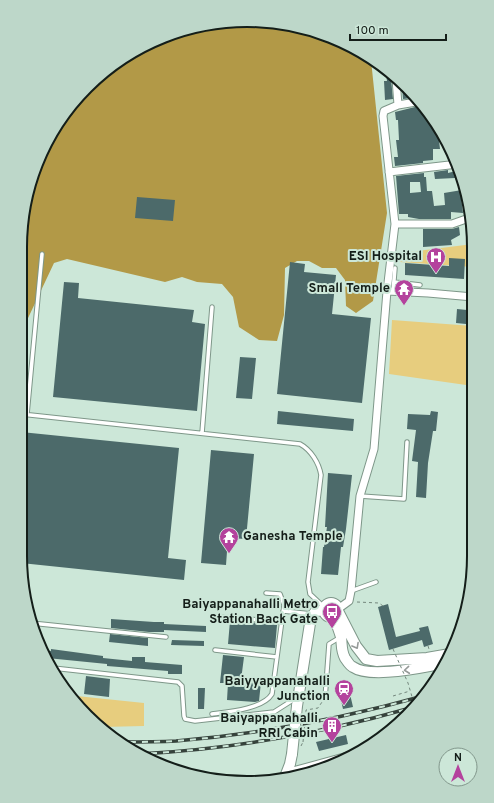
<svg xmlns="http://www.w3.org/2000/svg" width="494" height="803" font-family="Overpass,sans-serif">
	<rect width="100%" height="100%" fill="#cce7d8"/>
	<path fill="#e7cd7e" d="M 473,244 L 473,267 L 400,262 L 401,253 Z
		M 392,320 L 473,326 L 473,386 L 389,374 Z
		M 67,695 L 144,703 L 144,726 L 102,727 Z"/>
	<path fill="#b29947" d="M 217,22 L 306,28 L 371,60 L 387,213 L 373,301 L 356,313 L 346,306 L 345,280 L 336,268 L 322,268 L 309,261 L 297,261 L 285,268 L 284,315 L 277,341 L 259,340 L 239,327 L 233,297 L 222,284 L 197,282 L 182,277 L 165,282 L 67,259 L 54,263 L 21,333 L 22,218 L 37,160 L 67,109 L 133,51 Z"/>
	<path fill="#4c6a6a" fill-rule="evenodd" d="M 385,67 L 393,75 L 391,79 L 393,99 L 385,100 L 384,81 L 387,81 Z
		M 402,86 L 408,93 L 412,98 L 403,99 Z
		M 419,106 L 430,118 L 430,124 L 435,123 L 442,132 L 438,132 L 440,149 L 433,149 L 433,160 L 423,161 L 423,163 L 395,166 L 394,157 L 398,157 L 396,140 L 399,140 L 398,120 L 396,120 L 395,112 Z
		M 448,170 L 448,173 L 460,170 L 463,179 L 456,180 L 455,178 L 435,179 L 434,172 Z
		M 424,173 L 424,177 L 426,177 L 427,191 L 432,191 L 434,206 L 445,205 L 444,193 L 462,190 L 464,197 L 461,197 L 463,213 L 451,212 L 451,219 L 419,219 L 408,217 L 408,214 L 399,214 L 396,176 ZM 410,182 L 420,182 L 421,192 L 410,193 Z
		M 137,197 L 175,200 L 173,221 L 135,218 Z
		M 459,227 L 460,235 L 451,240 L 452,245 L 423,247 L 423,229 L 452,229 Z
		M 449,258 L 465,259 L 464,279 L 405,275 L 405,263 L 449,266 Z
		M 290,262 L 305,264 L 304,272 L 336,275 L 332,314 L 371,318 L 362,403 L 277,394 Z
		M 64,282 L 79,283 L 78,298 L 194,310 L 192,322 L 205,324 L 197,411 L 53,397 Z
		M 457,309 L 467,310 L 466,324 L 456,323 Z
		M 240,357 L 256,358 L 252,399 L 236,398 Z
		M 278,411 L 354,419 L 353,431 L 277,424 Z
		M 431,411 L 438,412 L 436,431 L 433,431 L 428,463 L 426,498 L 416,497 L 418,462 L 412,461 L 416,430 L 407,429 L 408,414 L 430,415 Z
		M 21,432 L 179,448 L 168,558 L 186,560 L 184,580 L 21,563 L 20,556 Z
		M 211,450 L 254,454 L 246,539 L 228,538 L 226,565 L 201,563 Z
		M 328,473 L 352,475 L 346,529 L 343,547 L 341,547 L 338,575 L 321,574 L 323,547 L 324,547 L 327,527 L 325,527 Z
		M 388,604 L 396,637 L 420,631 L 419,628 L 428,626 L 433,644 L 424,647 L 422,640 L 389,650 L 378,607 Z
		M 111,619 L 154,622 L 164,622 L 164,624 L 206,626 L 206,632 L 164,630 L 164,632 L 149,632 L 111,628 Z
		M 230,621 L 277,625 L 275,648 L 228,644 Z
		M 110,634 L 148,638 L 148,646 L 109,642 Z
		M 172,640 L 204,641 L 204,646 L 171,645 Z
		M 51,649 L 103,656 L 103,658 L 132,661 L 132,657 L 145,657 L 145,662 L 182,665 L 182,674 L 168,674 L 168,671 L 107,666 L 107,664 L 47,658 L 43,650 L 51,651 Z
		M 223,655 L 244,657 L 241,680 L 261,682 L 259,701 L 255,702 L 227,700 L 228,683 L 220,683 Z
		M 86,676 L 110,679 L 109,697 L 84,694 Z
		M 198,688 L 205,688 L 204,709 L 198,709 Z
		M 350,694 L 353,707 L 343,709 L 340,696 Z
		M 346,735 L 348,744 L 319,751 L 316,742 Z"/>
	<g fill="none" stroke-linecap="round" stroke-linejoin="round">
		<defs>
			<path id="service" d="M 394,282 L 420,285
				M 393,292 L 395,268
				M 21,414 L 300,444 C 311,450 319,463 321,475 L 308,582 L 310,594 L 325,608
				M 27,414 L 42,254
				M 202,433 L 212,307
				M 360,496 L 404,499 L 407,442
				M 351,591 L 376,582
				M 283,611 L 312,614
				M 221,617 L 282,622
				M 31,623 L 166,637
				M 215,650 L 277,657
				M 53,668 L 178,682 L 182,686 L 184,716 L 185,719 L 195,721 L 274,712 L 296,698
				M 325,699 L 329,644 L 339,638
				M 212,714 C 228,712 263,709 272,694 L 284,605 L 280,594 L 266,593
				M 290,770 L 356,752"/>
			<path id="minor" d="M 396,79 L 398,105
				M 389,172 L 458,164
				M 471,218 L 469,218 L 473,233
				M 395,224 L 452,224 L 469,218 L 470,213
				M 387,291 L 428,293 L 473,297
				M 338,609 L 349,601 L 351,591 L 360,496 L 374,449 L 387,291 L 395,224 L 383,116 L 384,111 L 398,105 L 416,102"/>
			<path id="secondary" d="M324 610a7 7 0 1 1 14 0a7 7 0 1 1-14 0Z
				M 338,611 L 356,646 L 366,659 L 377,661 L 427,658 L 450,654
				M 334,616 C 336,623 339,630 341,637 C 342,644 341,651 345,658 C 347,661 350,666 353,667 C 370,679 426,667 445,663
				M 297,706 L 311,617 L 316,611 L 324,610
				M 285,777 L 290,764 L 292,754"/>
		</defs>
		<use href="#service" stroke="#7e9789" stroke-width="5.5"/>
		<use href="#minor" stroke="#7e9789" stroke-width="9"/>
		<use href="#secondary" stroke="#7e9789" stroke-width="12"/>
		<path stroke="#74877d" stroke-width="1" stroke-dasharray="3 3" stroke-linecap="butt" d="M 357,602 L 379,603 L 383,606
			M 428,646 L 429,649
			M 393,696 L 410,691
			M 306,712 L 306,710 L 318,708 L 322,702
			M 301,746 L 303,742
			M 356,747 L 367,746"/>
		<use href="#service" stroke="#fff" stroke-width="3.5"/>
		<use href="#minor" stroke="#fff" stroke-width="7"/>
		<use href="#secondary" stroke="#fff" stroke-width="10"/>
		<defs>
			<path id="rail" d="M 118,742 C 137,742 157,742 176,741 C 261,734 345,718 427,695
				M 139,754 C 233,749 324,733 414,707"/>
		</defs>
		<use href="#rail" stroke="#36433c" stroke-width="3.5"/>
		<use href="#rail" stroke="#cce7d8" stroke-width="2" stroke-dasharray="6" stroke-linecap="butt"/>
		<defs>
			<path id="secondary-bridge" d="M 292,754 L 297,706"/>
		</defs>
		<use href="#secondary-bridge" stroke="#7e9789" stroke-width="12" stroke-linecap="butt"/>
		<path stroke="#74877d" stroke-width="1" stroke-dasharray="3 3" stroke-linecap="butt" d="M 393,649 L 408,683 L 415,707
			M 303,742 L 306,712"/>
		<use href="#secondary-bridge" stroke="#fff" stroke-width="10"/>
	</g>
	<defs><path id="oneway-chevron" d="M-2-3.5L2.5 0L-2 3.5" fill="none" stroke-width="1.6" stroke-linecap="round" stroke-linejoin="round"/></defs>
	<g stroke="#959a98">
		<use href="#oneway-chevron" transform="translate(356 646) rotate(61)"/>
		<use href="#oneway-chevron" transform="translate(407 670) rotate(174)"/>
	</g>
	<defs>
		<symbol id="hospital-pin" viewBox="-11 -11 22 30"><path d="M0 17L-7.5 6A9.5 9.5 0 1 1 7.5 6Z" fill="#b4429d" stroke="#cce7d8"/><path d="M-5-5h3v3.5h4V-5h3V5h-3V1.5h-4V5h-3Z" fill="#fff"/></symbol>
		<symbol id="temple-pin" viewBox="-11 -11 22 30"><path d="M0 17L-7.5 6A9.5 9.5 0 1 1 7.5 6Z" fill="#b4429d" stroke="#cce7d8"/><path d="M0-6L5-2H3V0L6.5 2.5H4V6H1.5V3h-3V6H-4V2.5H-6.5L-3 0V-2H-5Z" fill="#fff"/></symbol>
		<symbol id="bus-pin" viewBox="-11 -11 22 30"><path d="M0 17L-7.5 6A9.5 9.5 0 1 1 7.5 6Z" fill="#b4429d" stroke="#cce7d8"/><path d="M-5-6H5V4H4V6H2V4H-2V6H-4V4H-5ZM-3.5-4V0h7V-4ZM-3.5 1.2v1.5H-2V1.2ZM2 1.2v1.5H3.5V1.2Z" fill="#fff"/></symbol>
		<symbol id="station-pin" viewBox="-11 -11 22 30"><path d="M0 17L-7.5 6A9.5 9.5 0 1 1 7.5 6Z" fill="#b4429d" stroke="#cce7d8"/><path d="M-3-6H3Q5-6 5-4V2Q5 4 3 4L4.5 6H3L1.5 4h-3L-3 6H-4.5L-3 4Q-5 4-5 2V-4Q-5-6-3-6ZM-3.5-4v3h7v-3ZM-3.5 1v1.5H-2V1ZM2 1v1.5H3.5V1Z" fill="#fff"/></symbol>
		<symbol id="building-pin" viewBox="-11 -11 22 30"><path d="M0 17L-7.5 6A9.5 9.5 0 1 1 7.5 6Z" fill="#b4429d" stroke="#cce7d8"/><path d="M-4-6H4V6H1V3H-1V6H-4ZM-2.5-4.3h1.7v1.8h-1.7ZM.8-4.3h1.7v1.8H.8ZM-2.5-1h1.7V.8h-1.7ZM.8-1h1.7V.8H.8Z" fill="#fff"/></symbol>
	</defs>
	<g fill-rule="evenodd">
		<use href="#hospital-pin" x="425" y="246" width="22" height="30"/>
		<use href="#temple-pin" x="393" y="278" width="22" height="30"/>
		<use href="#temple-pin" x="218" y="526" width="22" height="30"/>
		<use href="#bus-pin" x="321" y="601" width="22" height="30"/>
		<use href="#station-pin" x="333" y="678" width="22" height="30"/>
		<use href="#building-pin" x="321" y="715" width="22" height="30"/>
	</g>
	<g text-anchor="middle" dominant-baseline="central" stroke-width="4" stroke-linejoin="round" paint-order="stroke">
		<g font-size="13" font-weight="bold" fill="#141e19" stroke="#cce7d8" text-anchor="end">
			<text x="422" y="257">ESI Hospital</text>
			<text x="390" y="289">Small Temple</text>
			<text x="243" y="537" text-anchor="start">Ganesha Temple</text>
			<text x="318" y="605">Baiyappanahalli Metro<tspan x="318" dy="15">Station Back Gate</tspan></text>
			<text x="330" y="682">Baiyyappanahalli<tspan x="330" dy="15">Junction</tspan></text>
			<text x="318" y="719">Baiyappanahalli<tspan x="318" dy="15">RRI Cabin</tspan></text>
		</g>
	</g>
	<path d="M0 0H494V803H0ZM247 27H247A220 220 0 0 1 467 247V556A220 220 0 0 1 247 776H247A220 220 0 0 1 27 556V247A220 220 0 0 1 247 27Z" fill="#bdd7c9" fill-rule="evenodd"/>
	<path fill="none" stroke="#141e19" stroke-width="2" d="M247 27H247A220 220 0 0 1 467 247V556A220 220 0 0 1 247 776H247A220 220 0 0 1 27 556V247A220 220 0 0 1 247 27Z"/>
	<g transform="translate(458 767)"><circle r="19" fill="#cce7d8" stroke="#82978c"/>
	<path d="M0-3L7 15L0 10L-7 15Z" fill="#b4429d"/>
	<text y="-6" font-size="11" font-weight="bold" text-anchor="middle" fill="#141e19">N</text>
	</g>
	<path d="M350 34v6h96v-6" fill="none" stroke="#141e19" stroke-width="2"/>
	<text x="356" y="34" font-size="12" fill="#141e19" stroke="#cce7d8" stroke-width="3" paint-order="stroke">100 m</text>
</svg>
